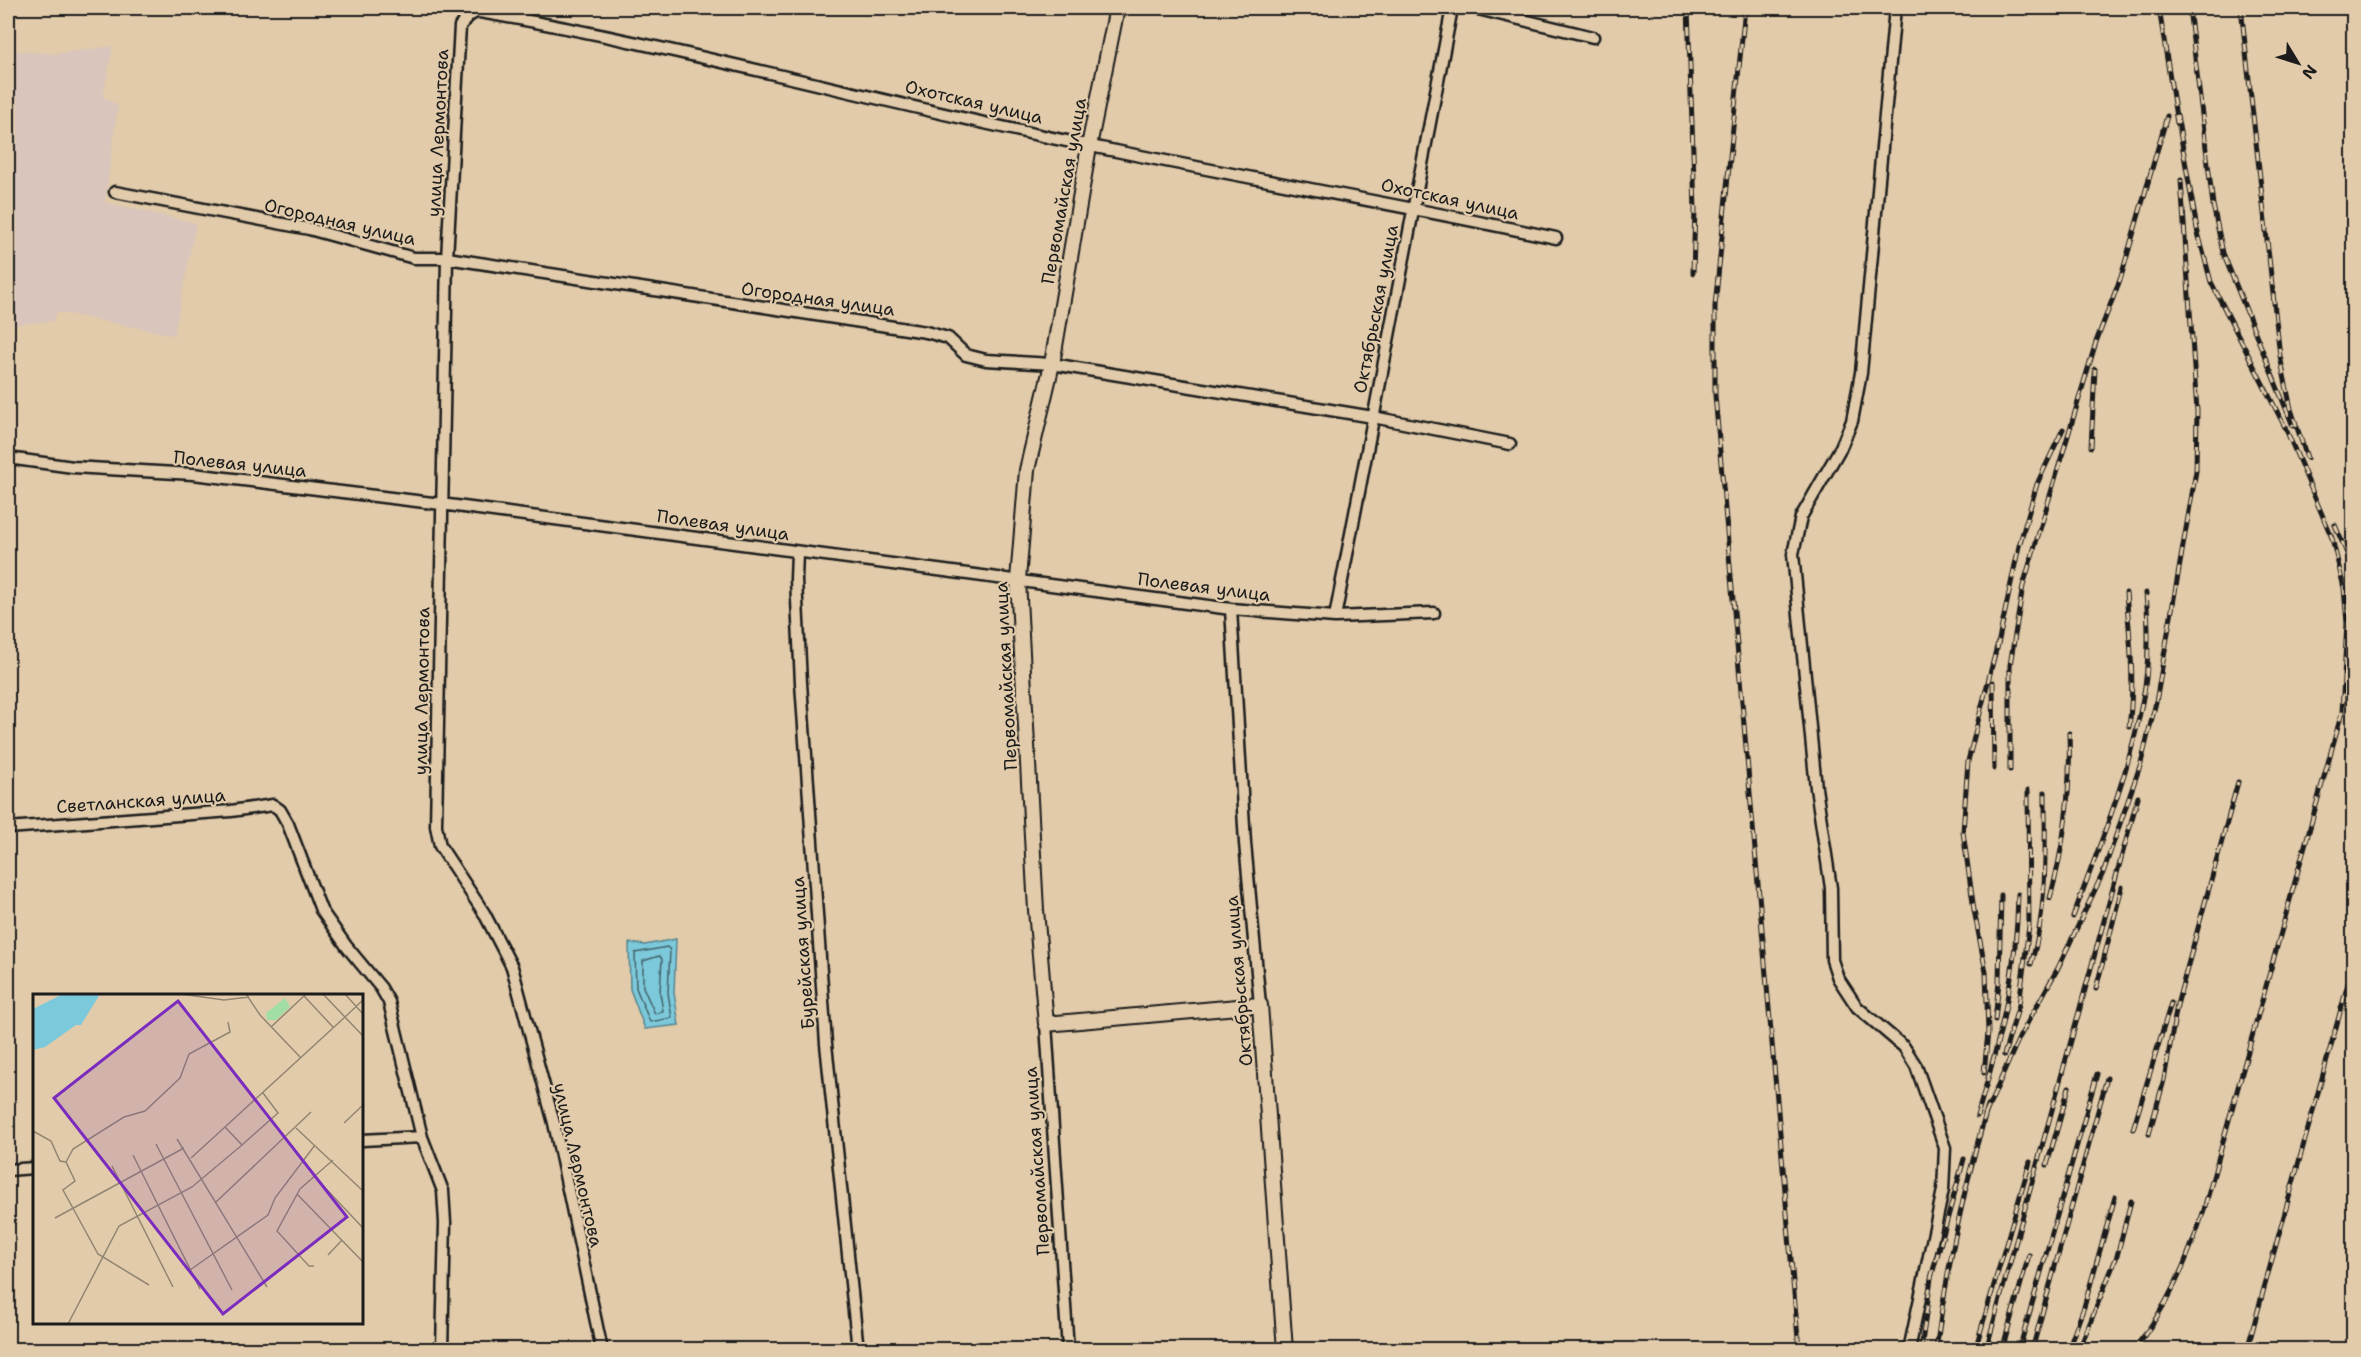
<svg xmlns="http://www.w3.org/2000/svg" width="2361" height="1357" font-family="'Shantell Sans',sans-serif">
	<rect width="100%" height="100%" fill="#e1cbaa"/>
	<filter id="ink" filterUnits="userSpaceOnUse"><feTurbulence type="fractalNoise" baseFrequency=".0167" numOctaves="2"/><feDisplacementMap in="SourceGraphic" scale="12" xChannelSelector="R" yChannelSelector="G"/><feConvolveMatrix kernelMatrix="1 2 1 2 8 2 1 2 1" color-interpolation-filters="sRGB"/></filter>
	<g filter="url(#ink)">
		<path fill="#d9c5bc" d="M 113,46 L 103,97 L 118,105 L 105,202 L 196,223 L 174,335 L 57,312 L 53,321 L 8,325 L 8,50 L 54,54 Z"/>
		<path fill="#7cc9db" stroke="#56848f" stroke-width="1.5" d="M 676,939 L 674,993 L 679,1025 L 645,1029 L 630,989 L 629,943 L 645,945 Z"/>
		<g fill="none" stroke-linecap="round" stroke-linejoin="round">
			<path stroke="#426168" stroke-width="1.5" d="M 667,947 L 670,950 L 668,993 L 672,1018 L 650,1022 L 636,988 L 635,953 Z
				M 659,956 L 662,959 L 660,993 L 663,1011 L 655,1014 L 643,987 L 643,961 Z"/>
			<defs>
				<path id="minor" d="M 456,8 C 670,43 878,103 1091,146 C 1246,178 1402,205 1556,238
					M 1474,8 L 1593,37
					M 1895,8 L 1861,373 L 1852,421 L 1841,447 L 1801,517 L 1793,554 L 1816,788 L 1831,888 L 1832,960 L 1838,978 L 1857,1007 L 1904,1047 L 1916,1066 L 1945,1148 L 1943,1190 L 1909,1350
					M 478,11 L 469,16 L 460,26 L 447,258 L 436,826 L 440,846 L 484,913 L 512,967 L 554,1123 L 602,1350
					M 115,192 L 309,229 L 414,258 L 447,258 L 926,332 L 948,338 L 966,355 L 986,360 L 1052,364 L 1373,417 L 1510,444
					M 8,458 L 73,467 L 193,474 L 441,504 L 1231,609 L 1335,617 L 1434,613
					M 797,552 L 796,579 L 801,683 L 826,1044 L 858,1350
					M 1231,609 L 1245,843 L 1260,1005
					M 1335,617 L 1452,8
					M 8,828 L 231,811 L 273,805 L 280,810 L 288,824 L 321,910 L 347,947 L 381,988 L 389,1002 L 422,1137 L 443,1191 L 445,1223 L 442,1350
					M 1046,1024 L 1068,1350
					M 362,1140 L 422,1137
					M 8,1170 L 34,1168"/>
				<path id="major" d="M 1117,8 L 1089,146 L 1052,364 L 1027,470 L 1018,580 L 1036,910 L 1046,1024 L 1260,1005 L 1285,1350"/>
			</defs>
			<use href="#minor" stroke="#1c1c1c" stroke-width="15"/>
			<use href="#major" stroke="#1c1c1c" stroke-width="18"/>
			<use href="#minor" stroke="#e1cbaa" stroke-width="10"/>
			<use href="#major" stroke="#e1cbaa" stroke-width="14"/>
			<defs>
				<path id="rail" d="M 1688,8 L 1695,210 L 1693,273
					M 1745,8 L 1715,306 L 1715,395 L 1799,1350
					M 2159,8 L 2177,123
					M 2189,8 L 2213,205 L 2223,253 L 2293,426
					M 2241,8 L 2280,356 L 2291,409 L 2307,458
					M 2091,447 L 2095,369
					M 2335,525 L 2354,570
					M 2126,593 C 2130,638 2135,682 2129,727
					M 1997,649 L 2019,546 L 2037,484 L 2063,429
					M 1993,682 L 1994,769
					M 2010,770 L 2010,665 L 2023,586 L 2096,342 L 2121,277 L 2167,116
					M 2050,898 C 2065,844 2071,789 2069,733
					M 2073,917 C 2099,847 2128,777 2142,703 C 2150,667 2149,629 2146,593
					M 2031,964 C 2048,908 2045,851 2045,792
					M 2096,989 L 2122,887
					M 1995,1020 L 1999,982 L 2001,895
					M 2004,1055 L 2019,1005 L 2029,926 L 2028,790
					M 1984,1073 L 1988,1032 L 1986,972 L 1974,910 L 1963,832 L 1968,761 L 1998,642
					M 1985,1115 L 2019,1038 L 2058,968 L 2103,873 L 2141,763 L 2156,702 L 2196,471 L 2197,411 L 2181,180
					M 1977,1116 C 2000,1040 2017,974 2018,894
					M 2133,1129 L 2171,1003
					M 2149,1134 L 2164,1080 L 2177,1005 L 2238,782
					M 2047,1165 L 2069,1087
					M 1921,1350 L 1931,1278 L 1964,1159
					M 1936,1350 C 1947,1267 1964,1186 1988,1106
					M 1975,1350 L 2030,1162
					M 1986,1350 L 2138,797
					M 2002,1350 L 2029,1255
					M 2019,1350 L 2097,1074
					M 2032,1350 L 2107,1078
					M 2068,1350 L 2084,1307 L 2115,1197
					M 2079,1350 L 2117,1256 L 2131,1201
					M 2133,1350 C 2168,1308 2187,1261 2204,1210 L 2342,712 L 2347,623 L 2344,588 L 2332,538 L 2285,427 L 2211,282 L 2197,229 L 2177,115
					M 2247,1350 L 2354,962"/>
			</defs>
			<use href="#rail" stroke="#1c1c1c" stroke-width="5"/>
			<use href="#rail" stroke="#e1cbaa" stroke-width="3" stroke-dasharray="9" stroke-linecap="butt"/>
		</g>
	</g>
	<g text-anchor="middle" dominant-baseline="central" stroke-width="4.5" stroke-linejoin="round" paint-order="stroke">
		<g font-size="18" fill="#1c1c1c" stroke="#e1cbaa">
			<text transform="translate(974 102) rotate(13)">Охотская улица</text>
			<text transform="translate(438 133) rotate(-87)">улица Лермонтова</text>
			<text transform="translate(1064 191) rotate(-80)">Первомайская улица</text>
			<text transform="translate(1450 199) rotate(12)">Охотская улица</text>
			<text transform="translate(340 222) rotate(13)">Огородная улица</text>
			<text transform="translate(818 299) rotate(8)">Огородная улица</text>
			<text transform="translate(1376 309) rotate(-79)">Октябрьская улица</text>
			<text transform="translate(240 464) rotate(6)">Полевая улица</text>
			<text transform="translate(723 525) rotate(8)">Полевая улица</text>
			<text transform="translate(1204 587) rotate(7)">Полевая улица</text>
			<text transform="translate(1006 676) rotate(-93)">Первомайская улица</text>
			<text transform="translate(422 691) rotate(-89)">улица Лермонтова</text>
			<text transform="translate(141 801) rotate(-4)">Светланская улица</text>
			<text transform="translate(803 953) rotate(-94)">Бурейская улица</text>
			<text transform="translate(1239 981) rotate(-95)">Октябрьская улица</text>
			<text transform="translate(1037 1161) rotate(-94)">Первомайская улица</text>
			<text transform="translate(578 1165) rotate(77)">улица Лермонтова</text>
		</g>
	</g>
	<g transform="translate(33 994)">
		<rect width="330" height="330" fill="#e1cbaa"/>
		<path d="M 252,4 L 257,13 L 243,26 L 234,26 L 233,19 Z" fill="#a1dea5"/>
		<path d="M 30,0 L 67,0 L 48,31 L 43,31 L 12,53 L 0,56 L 0,15 Z" fill="#7cc9db"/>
		<path fill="none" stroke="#928571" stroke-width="1.5" d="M 148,0 L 191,6 L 216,3M 213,0 L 227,21 L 268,64M 290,0 L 330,42M 312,0 L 330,20M 271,2 L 300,33M 312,23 L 330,6M 238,33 L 273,0M 311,129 L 330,111M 263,134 L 330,197M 0,137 L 18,147 L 27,167 L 33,168 L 42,187 L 30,196 L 65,260 L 116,291M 144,145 L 234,293M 123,150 L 199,296M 209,151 L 245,119 L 230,99M 100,161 L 167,295M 158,164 L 192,133M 33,168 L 40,155 L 91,123 L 112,117 L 147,84 L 156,60 L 197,38 L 195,28M 79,172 L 140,293M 282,183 L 330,234M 264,200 L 330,268M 183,208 L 278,118M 22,224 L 151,154M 295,261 L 309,246M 281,272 L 276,272 L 244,237 L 267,195 L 300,166M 157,276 L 235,221 L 242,204 L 282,151M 35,330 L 86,232 L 159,193 L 209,151 L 192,133 L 312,23"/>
		<path fill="#7b2cbf" fill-opacity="0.15" stroke="#7b2cbf" stroke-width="3" d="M 145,7 L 314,223 L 190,320 L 21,104 Z"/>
		<rect width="330" height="330" fill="none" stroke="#1c1c1c" stroke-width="3"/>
	</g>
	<rect width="2361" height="1357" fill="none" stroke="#e1cbaa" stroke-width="30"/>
	<rect x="15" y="15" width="2331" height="1327" fill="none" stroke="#1c1c1c" stroke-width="2" filter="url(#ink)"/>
	<g transform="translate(2298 63) rotate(128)" stroke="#e1cbaa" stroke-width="4.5" paint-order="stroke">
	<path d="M0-4.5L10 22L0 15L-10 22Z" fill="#1c1c1c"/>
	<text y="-9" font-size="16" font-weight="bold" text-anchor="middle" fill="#1c1c1c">N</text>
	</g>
</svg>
